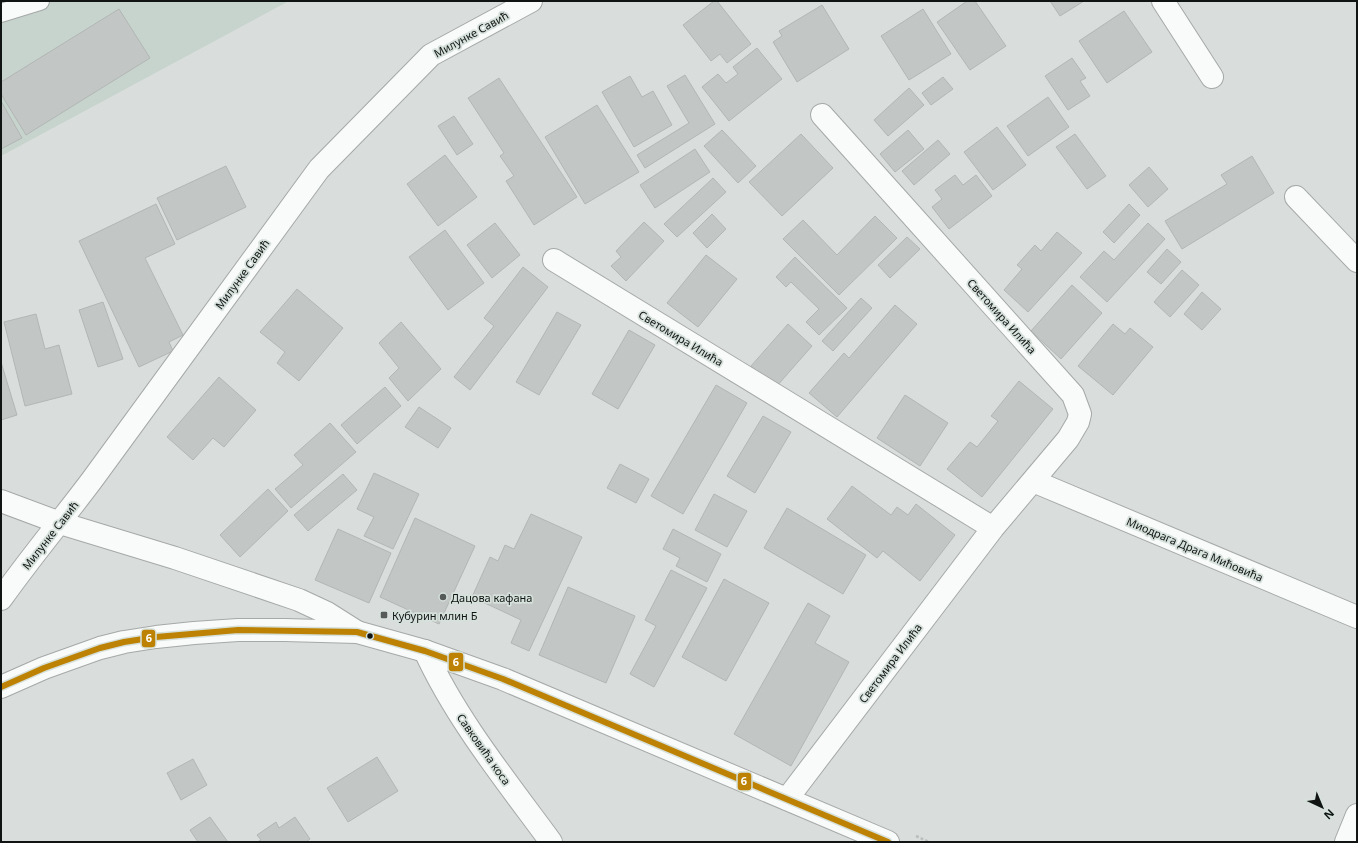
<svg xmlns="http://www.w3.org/2000/svg" width="1358" height="843" font-family="'Noto Sans',sans-serif">
	<rect width="100%" height="100%" fill="#d9dedc"/>
	<path fill="#c7d3cd" d="M 1,1 L 289,1 L 1,156 Z"/>
	<path fill="#c2c6c4" stroke="#b2b7b5" d="M 714,1 L 717,1 L 751,44 L 727,63 L 720,54 L 711,61 L 683,25 Z
		M 967,1 L 975,1 L 1006,46 L 970,70 L 937,22 Z
		M 1050,1 L 1084,1 L 1060,16 Z
		M 822,5 L 849,49 L 797,82 L 773,42 L 782,36 L 779,31 Z
		M 119,9 L 150,58 L 26,135 L 1,94 L 1,82 Z
		M 923,9 L 951,54 L 909,80 L 881,36 Z
		M 1124,11 L 1152,52 L 1107,83 L 1079,41 Z
		M 757,48 L 782,79 L 729,121 L 702,87 L 718,74 L 726,83 L 738,74 L 733,67 Z
		M 1072,58 L 1086,78 L 1080,81 L 1090,96 L 1068,110 L 1045,76 Z
		M 685,75 L 715,124 L 645,168 L 637,155 L 689,123 L 667,86 Z
		M 630,76 L 642,97 L 653,91 L 672,125 L 634,147 L 602,92 Z
		M 943,77 L 953,89 L 931,105 L 922,93 Z
		M 499,78 L 577,197 L 534,225 L 506,181 L 514,176 L 500,156 L 504,153 L 468,98 Z
		M 909,88 L 924,105 L 888,136 L 874,120 Z
		M 1048,97 L 1069,127 L 1028,156 L 1007,126 Z
		M 1,101 L 22,138 L 1,149 Z
		M 597,105 L 639,172 L 585,204 L 545,137 Z
		M 454,116 L 473,144 L 457,155 L 438,126 Z
		M 997,127 L 1026,165 L 993,190 L 964,152 Z
		M 722,130 L 756,166 L 738,183 L 704,146 Z
		M 908,130 L 924,149 L 895,172 L 880,154 Z
		M 801,134 L 833,168 L 782,216 L 749,182 Z
		M 1075,134 L 1106,176 L 1087,189 L 1056,147 Z
		M 938,140 L 950,154 L 914,185 L 902,171 Z
		M 695,149 L 710,172 L 655,208 L 640,185 Z
		M 445,155 L 477,197 L 438,226 L 407,184 Z
		M 1252,156 L 1274,193 L 1182,249 L 1165,221 L 1227,184 L 1221,175 Z
		M 226,166 L 246,207 L 177,240 L 157,198 Z
		M 1149,167 L 1168,189 L 1148,207 L 1129,185 Z
		M 955,175 L 963,185 L 976,175 L 992,196 L 949,229 L 932,207 L 942,199 L 935,190 Z
		M 713,178 L 726,192 L 677,237 L 664,224 Z
		M 156,204 L 175,244 L 145,258 L 183,335 L 169,342 L 173,351 L 139,367 L 79,241 Z
		M 1129,204 L 1140,215 L 1114,243 L 1103,232 Z
		M 712,214 L 726,229 L 707,248 L 693,233 Z
		M 875,216 L 897,238 L 839,295 L 783,239 L 803,220 L 837,255 Z
		M 644,222 L 664,241 L 626,281 L 611,266 L 621,257 L 616,251 Z
		M 495,223 L 520,255 L 492,278 L 467,245 Z
		M 1148,223 L 1165,239 L 1107,302 L 1080,277 L 1104,251 L 1114,260 Z
		M 445,230 L 484,283 L 448,310 L 409,257 Z
		M 1057,232 L 1082,253 L 1028,312 L 1004,290 L 1022,269 L 1017,265 L 1035,245 L 1041,251 Z
		M 907,237 L 920,249 L 890,278 L 878,265 Z
		M 1167,249 L 1181,262 L 1161,284 L 1147,272 Z
		M 706,255 L 737,279 L 698,327 L 667,303 Z
		M 795,257 L 847,308 L 819,335 L 806,322 L 819,309 L 791,282 L 786,287 L 776,277 Z
		M 523,267 L 548,287 L 470,390 L 454,377 L 494,326 L 484,318 Z
		M 1182,270 L 1199,285 L 1170,317 L 1154,302 Z
		M 1072,285 L 1102,313 L 1061,359 L 1031,331 Z
		M 297,289 L 343,328 L 299,381 L 277,363 L 285,352 L 260,332 Z
		M 1202,292 L 1221,309 L 1202,330 L 1184,314 Z
		M 861,298 L 872,308 L 833,351 L 822,341 Z
		M 103,302 L 123,359 L 98,367 L 79,310 Z
		M 895,305 L 917,324 L 837,417 L 809,393 L 844,353 L 849,358 Z
		M 557,312 L 581,325 L 539,395 L 516,382 Z
		M 36,314 L 45,349 L 59,345 L 72,394 L 25,406 L 4,322 Z
		M 401,322 L 441,369 L 408,401 L 389,378 L 399,368 L 379,343 Z
		M 788,324 L 812,346 L 776,387 L 751,366 Z
		M 1113,324 L 1125,334 L 1130,328 L 1153,347 L 1113,395 L 1078,366 Z
		M 629,330 L 655,345 L 618,409 L 592,394 Z
		M 1,362 L 17,415 L 1,420 Z
		M 219,377 L 256,410 L 224,447 L 213,438 L 193,460 L 167,437 Z
		M 1019,381 L 1053,409 L 982,497 L 947,469 L 970,442 L 977,447 L 998,421 L 991,416 Z
		M 716,385 L 747,403 L 683,514 L 651,496 Z
		M 385,387 L 401,406 L 357,444 L 341,425 Z
		M 905,395 L 948,423 L 920,466 L 877,438 Z
		M 419,407 L 451,428 L 438,448 L 405,427 Z
		M 763,416 L 791,432 L 755,493 L 727,476 Z
		M 330,423 L 356,452 L 291,508 L 275,489 L 303,465 L 294,455 Z
		M 620,464 L 649,479 L 636,503 L 607,488 Z
		M 374,473 L 419,494 L 393,549 L 364,536 L 374,517 L 357,509 Z
		M 343,474 L 357,490 L 308,531 L 294,515 Z
		M 852,486 L 891,515 L 897,507 L 908,515 L 916,504 L 955,535 L 920,581 L 883,551 L 877,558 L 827,519 Z
		M 268,489 L 288,511 L 240,557 L 220,535 Z
		M 714,494 L 747,511 L 727,547 L 695,530 Z
		M 787,508 L 866,555 L 843,594 L 764,548 Z
		M 531,514 L 582,537 L 529,651 L 511,643 L 521,620 L 472,597 L 490,557 L 498,561 L 505,545 L 514,549 Z
		M 415,518 L 475,546 L 439,624 L 380,597 Z
		M 338,529 L 391,553 L 369,603 L 315,580 Z
		M 673,529 L 721,554 L 707,582 L 676,566 L 680,558 L 663,549 Z
		M 671,570 L 707,588 L 654,687 L 630,674 L 656,626 L 645,620 Z
		M 724,579 L 769,603 L 726,681 L 682,657 Z
		M 568,587 L 635,616 L 606,683 L 539,655 Z
		M 808,603 L 830,616 L 815,643 L 849,662 L 791,766 L 734,734 Z
		M 377,757 L 398,791 L 348,822 L 327,788 Z
		M 193,759 L 207,785 L 181,800 L 167,773 Z
		M 210,817 L 228,842 L 198,842 L 190,830 Z
		M 295,817 L 310,839 L 306,842 L 257,842 L 261,840 L 257,835 L 276,822 L 279,828 Z"/>
	<g fill="none" stroke-linecap="round" stroke-linejoin="round">
		<defs>
			<path id="lane" d="M 1,13 L 40,1"/>
			<path id="street" d="M 1163,1 L 1212,77
				M 1296,197 L 1357,261
				M 554,260 L 993,528
				M 1033,481 L 1357,617
				M 1,501 L 60,523 L 175,558 L 299,600 L 327,613 L 357,632
				M 1,599 C 30,558 62,520 92,480 L 319,169 L 431,55 L 531,1
				M 425,651 C 456,719 507,782 551,842
				M 787,799 L 993,528 L 1068,439 L 1078,422 L 1080,414 L 1073,395 L 822,115
				M 1346,842 L 1357,815"/>
			<path id="secondary" d="M 1,687 L 44,668 L 100,648 L 124,642 L 156,637 L 194,633 L 238,630 L 285,630 L 357,632 L 425,651 L 503,679 L 888,842"/>
		</defs>
		<use href="#lane" stroke="#a5a9a7" stroke-width="20"/>
		<use href="#street" stroke="#a5a9a7" stroke-width="24"/>
		<use href="#secondary" stroke="#a5a9a7" stroke-width="24"/>
		<path stroke="#bcbebd" stroke-width="2.5" stroke-dasharray="3 2" stroke-linecap="butt" d="M 916,836 L 929,842"/>
		<use href="#lane" stroke="#f9fafa" stroke-width="18"/>
		<use href="#street" stroke="#f9fafa" stroke-width="22"/>
		<use href="#secondary" stroke="#f9fafa" stroke-width="22"/>
		<defs>
			<path id="bus-1" d="M 1,687 L 44,668 L 100,648 L 124,642 L 156,637 L 238,630 L 357,632 L 425,651 L 503,679 L 888,842"/>
		</defs>
		<use href="#bus-1" stroke="#d6e1dc" stroke-width="9"/>
		<use href="#bus-1" stroke="#bd8204" stroke-width="6"/>
	</g>
	<g fill="#565b59" stroke="#d6e1dc" stroke-width="1.5">
		<circle cx="443" cy="597" r="4"/>
		<rect x="380" y="611" width="8" height="8" rx="2"/>
	</g>
	<circle fill="#101412" stroke="#d6e1dc" stroke-width="1.5" cx="370" cy="636" r="3.5"/>
	<g text-anchor="middle" dominant-baseline="central" stroke-width="3.5" stroke-linejoin="round" paint-order="stroke">
		<g font-size="11" fill="#101412" stroke="#d6e1dc">
			<text transform="translate(471 34) rotate(-29)">Милунке Савић</text>
			<text transform="translate(242 274) rotate(-54)">Милунке Савић</text>
			<text transform="translate(1002 316) rotate(48)">Светомира Илића</text>
			<text transform="translate(681 338) rotate(31)">Светомира Илића</text>
			<text transform="translate(50 535) rotate(-52)">Милунке Савић</text>
			<text transform="translate(1195 549) rotate(23)">Миодрага Драга Мићовића</text>
			<text transform="translate(890 663) rotate(-53)">Светомира Илића</text>
			<text transform="translate(484 749) rotate(55)">Савковића коса</text>
		</g>
		<g font-size="11" fill="#101412" stroke="#d6e1dc" text-anchor="start">
			<text x="451" y="597">Дацова кафана</text>
			<text x="392" y="615">Кубурин млин Б</text>
		</g>
	</g>
	<g stroke="#d6e1dc" stroke-width="1.5">
		<rect x="141" y="629" width="15" height="19" rx="4" fill="#bd8204"/>
		<rect x="448" y="652" width="16" height="20" rx="4" fill="#bd8204"/>
		<rect x="737" y="772" width="15" height="19" rx="4" fill="#bd8204"/>
	</g>
	<g font-size="11" text-anchor="middle" font-weight="bold" fill="#fff">
		<text x="149" y="642">6</text>
		<text x="456" y="666">6</text>
		<text x="744" y="785">6</text>
	</g>
	<rect width="1358" height="843" fill="none" stroke="#101412" stroke-width="4"/>
	<g transform="translate(1322 807) rotate(136)" stroke="#d6e1dc" stroke-width="3" paint-order="stroke">
	<path d="M0-3L7 15L0 10L-7 15Z" fill="#101412"/>
	<text y="-6" font-size="11" font-weight="bold" text-anchor="middle" fill="#101412">N</text>
	</g>
</svg>
